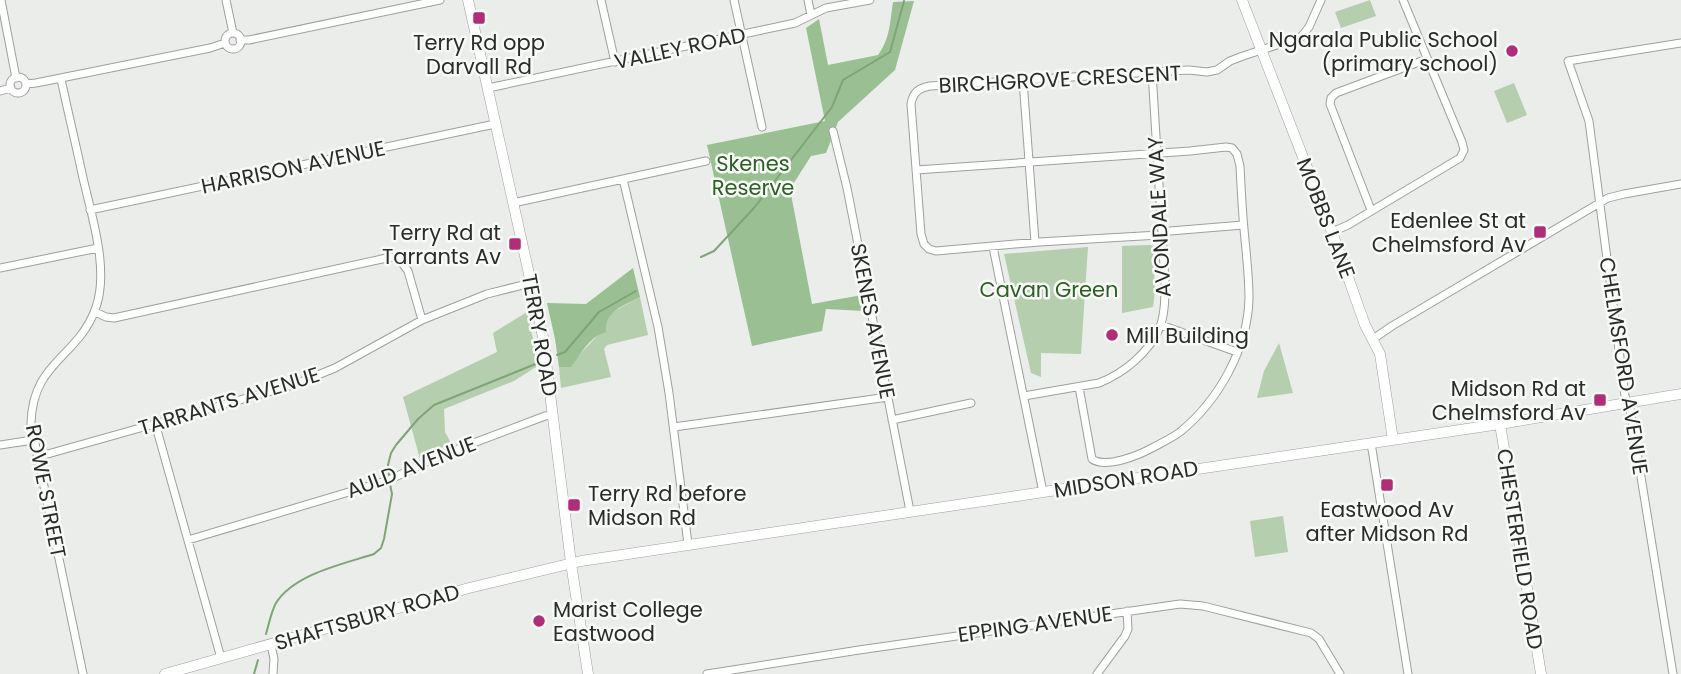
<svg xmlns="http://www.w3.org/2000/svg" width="1681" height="674" font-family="Poppins,sans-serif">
	<rect width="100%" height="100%" fill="#eaede9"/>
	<path fill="#b4ceae" d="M 1370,0 L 1376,16 L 1341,28 L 1335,12 Z
		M 1514,83 L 1527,115 L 1507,123 L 1494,91 Z
		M 1150,245 L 1153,246 L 1155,291 L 1153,307 L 1122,313 L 1122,246 Z
		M 1088,247 L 1081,354 L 1041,353 L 1041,377 L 1031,373 L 1004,254 Z
		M 640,297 L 648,335 L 607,345 L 604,349 L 611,377 L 561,388 L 559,367 L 565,367 L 580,354 L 600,333 L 611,313 Z
		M 527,312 L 534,343 L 536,367 L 514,381 L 444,409 L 445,432 L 451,443 L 420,459 L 403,397 L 497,352 L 493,333 Z
		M 1279,343 L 1293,393 L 1257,398 L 1264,371 Z
		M 1283,516 L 1288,552 L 1255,557 L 1250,521 Z"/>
	<path fill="#9abf92" d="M 914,1 L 895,70 L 838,122 L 826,153 L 811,156 L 790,189 L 812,304 L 862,295 L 864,311 L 826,309 L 822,331 L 752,346 L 707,145 L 825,121 L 806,28 L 819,19 L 828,65 L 878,55 C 890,39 890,22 893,2 Z
		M 633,268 L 640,297 C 624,306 604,311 606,332 C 590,336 580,355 571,367 L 559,367 L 555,339 L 547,303 L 586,304 Z"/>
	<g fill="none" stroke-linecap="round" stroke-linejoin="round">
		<path stroke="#7fa478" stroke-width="2" d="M 701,257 L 714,251 L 754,208 L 832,107 L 843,80 L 890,52 L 904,1
			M 557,355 L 565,352 L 599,312 L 636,291
			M 389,476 L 388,465 L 391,453 L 396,445 L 418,419 L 434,405 L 538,363
			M 266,634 C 269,624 271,612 276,603 C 294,574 343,564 374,554 L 381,548 L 384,539 L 392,494 L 390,484
			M 254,674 L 258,660"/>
		<defs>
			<path id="street" d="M 1,0 L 16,78
				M 226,0 L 233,33
				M 601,0 L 615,62
				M 734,0 L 762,127
				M 808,0 L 811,15
				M225 41a8 8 0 1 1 16 0a8 8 0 1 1-16 0Z
				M 240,40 L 249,40 L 440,0
				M10 85a8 8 0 1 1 16 0a8 8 0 1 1-16 0Z
				M 61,79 C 68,112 76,145 83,178 C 92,217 110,272 95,310 C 77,358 32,362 31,424 L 83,674
				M 1023,80 L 1035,242
				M 26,84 L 36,83 L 210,48 L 225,43
				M 488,88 L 795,23 L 826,8 L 870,0
				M 0,91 L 11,88
				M 833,131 L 847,188 L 910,511
				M 916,170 L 1190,151 L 1226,147 L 1232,148 L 1237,154 L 1240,166 C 1241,187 1242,208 1244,229 C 1246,252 1249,275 1249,298 C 1248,349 1218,401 1180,432 C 1172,438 1161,443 1152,448 C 1139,455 1106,469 1092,459 L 1079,387
				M 623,179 L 658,327 L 669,393 L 688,544
				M 513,203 L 706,161
				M 90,210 L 495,124
				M 1371,210 L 1330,104 L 1331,98 L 1336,93 L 1427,59
				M 1243,225 L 1170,231 L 1159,235 L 1039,242 L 936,251 L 929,249 L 924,244 L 921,234 L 911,104 C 913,92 919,88 930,86 L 1152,72 L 1189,70 L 1207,72 L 1217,70 L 1230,61 L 1243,56 L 1301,37 L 1309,27 L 1321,0
				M 1332,232 L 1348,225 L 1460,158 L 1464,150 L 1462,142 L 1403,0
				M 993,247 L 1043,492
				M 0,268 L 98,248
				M 95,312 L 106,317 L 114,318 L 391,257 L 399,259 L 408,271 L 422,320
				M 1161,325 L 1237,352
				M 1373,339 L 1392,326 L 1608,198 L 1624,194 L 1681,184
				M 1024,396 L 1099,383 C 1124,373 1149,353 1160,327 C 1165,313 1165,297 1165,282 L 1152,72
				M 892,420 L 971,403
				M 155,423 L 221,658
				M 674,427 L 888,397
				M 1371,443 L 1408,674
				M 0,445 L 33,440
				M 37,457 L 293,385 L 335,368 L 422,320 L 487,294 L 531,283
				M 188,540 L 389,480 L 439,456 L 545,416 L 553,415
				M 271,645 L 274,659 L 273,674
				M 707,674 L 859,650 L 1180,604 L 1203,606 L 1311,633 L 1319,639 L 1340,674
				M 1097,674 L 1125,636 L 1128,629 L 1127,611
				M 1673,674 L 1630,409 L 1625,396 L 1589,121 L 1568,61 L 1681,43"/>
			<path id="secondary" d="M 468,0 L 543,337 L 571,563 L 588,674
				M 1242,0 L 1332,232 L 1365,325 L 1380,354 L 1393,440
				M 1500,424 L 1541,674
				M 165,674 L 469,588 L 581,561 L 1500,424 L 1681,394"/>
		</defs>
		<use href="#street" stroke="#9da09d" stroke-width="9"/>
		<use href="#secondary" stroke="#9da09d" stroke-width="11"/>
		<use href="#street" stroke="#fff" stroke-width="7"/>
		<use href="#secondary" stroke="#fff" stroke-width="10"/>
	</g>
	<g fill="#b02e78" stroke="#f7faf7" stroke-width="2.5">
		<rect x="472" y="11" width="14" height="14" rx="3.5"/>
		<circle cx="1512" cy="51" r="7"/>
		<rect x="1533" y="225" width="14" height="14" rx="3.5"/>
		<rect x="508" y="237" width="14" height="14" rx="3.5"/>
		<circle cx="1112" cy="335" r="7"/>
		<rect x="1593" y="393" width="14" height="14" rx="3.5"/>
		<rect x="1380" y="478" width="14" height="14" rx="3.5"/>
		<rect x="567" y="498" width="14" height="14" rx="3.5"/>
		<circle cx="539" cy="621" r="7"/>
	</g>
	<g text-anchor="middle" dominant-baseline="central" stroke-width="5" stroke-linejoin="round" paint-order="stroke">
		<g font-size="21" fill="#2a2c2a" stroke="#f7faf7" text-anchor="end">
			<text x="1498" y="39">Ngarala Public School<tspan x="1498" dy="24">(primary school)</tspan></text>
			<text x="479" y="42" text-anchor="middle">Terry Rd opp<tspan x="479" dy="24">Darvall Rd</tspan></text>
			<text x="1526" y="220">Edenlee St at<tspan x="1526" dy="24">Chelmsford Av</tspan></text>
			<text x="501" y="232">Terry Rd at<tspan x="501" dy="24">Tarrants Av</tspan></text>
			<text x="1126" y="335" text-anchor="start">Mill Building</text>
			<text x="1586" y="388">Midson Rd at<tspan x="1586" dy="24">Chelmsford Av</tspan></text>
			<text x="588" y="493" text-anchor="start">Terry Rd before<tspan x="588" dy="24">Midson Rd</tspan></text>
			<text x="1387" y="509" text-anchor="middle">Eastwood Av<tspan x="1387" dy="24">after Midson Rd</tspan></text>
			<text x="553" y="609" text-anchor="start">Marist College<tspan x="553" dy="24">Eastwood</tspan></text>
		</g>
		<g font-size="21" fill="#2a2c2a" stroke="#f7faf7">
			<text transform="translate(680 48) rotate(-12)">VALLEY ROAD</text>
			<text transform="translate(1060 79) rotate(-3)">BIRCHGROVE CRESCENT</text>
			<text transform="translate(293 167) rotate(-12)">HARRISON AVENUE</text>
			<text transform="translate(1159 217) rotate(-93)">AVONDALE WAY</text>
			<text transform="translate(1326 218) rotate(69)">MOBBS LANE</text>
			<text transform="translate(873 321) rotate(79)">SKENES AVENUE</text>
			<text transform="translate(540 335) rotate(80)">TERRY ROAD</text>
			<text transform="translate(1624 366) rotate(81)">CHELMSFORD AVENUE</text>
			<text transform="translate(229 401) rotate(-17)">TARRANTS AVENUE</text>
			<text transform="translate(411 467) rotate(-21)">AULD AVENUE</text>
			<text transform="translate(1126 479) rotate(-9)">MIDSON ROAD</text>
			<text transform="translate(46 491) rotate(79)">ROWE STREET</text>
			<text transform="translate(1520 549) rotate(81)">CHESTERFIELD ROAD</text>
			<text transform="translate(367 617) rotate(-16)">SHAFTSBURY ROAD</text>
			<text transform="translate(1035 624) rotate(-8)">EPPING AVENUE</text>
		</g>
		<g font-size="21" fill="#2d5f24" stroke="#f7faf7">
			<text x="753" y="163">Skenes<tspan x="753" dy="24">Reserve</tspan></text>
			<text x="1049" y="289">Cavan Green</text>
		</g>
	</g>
</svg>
